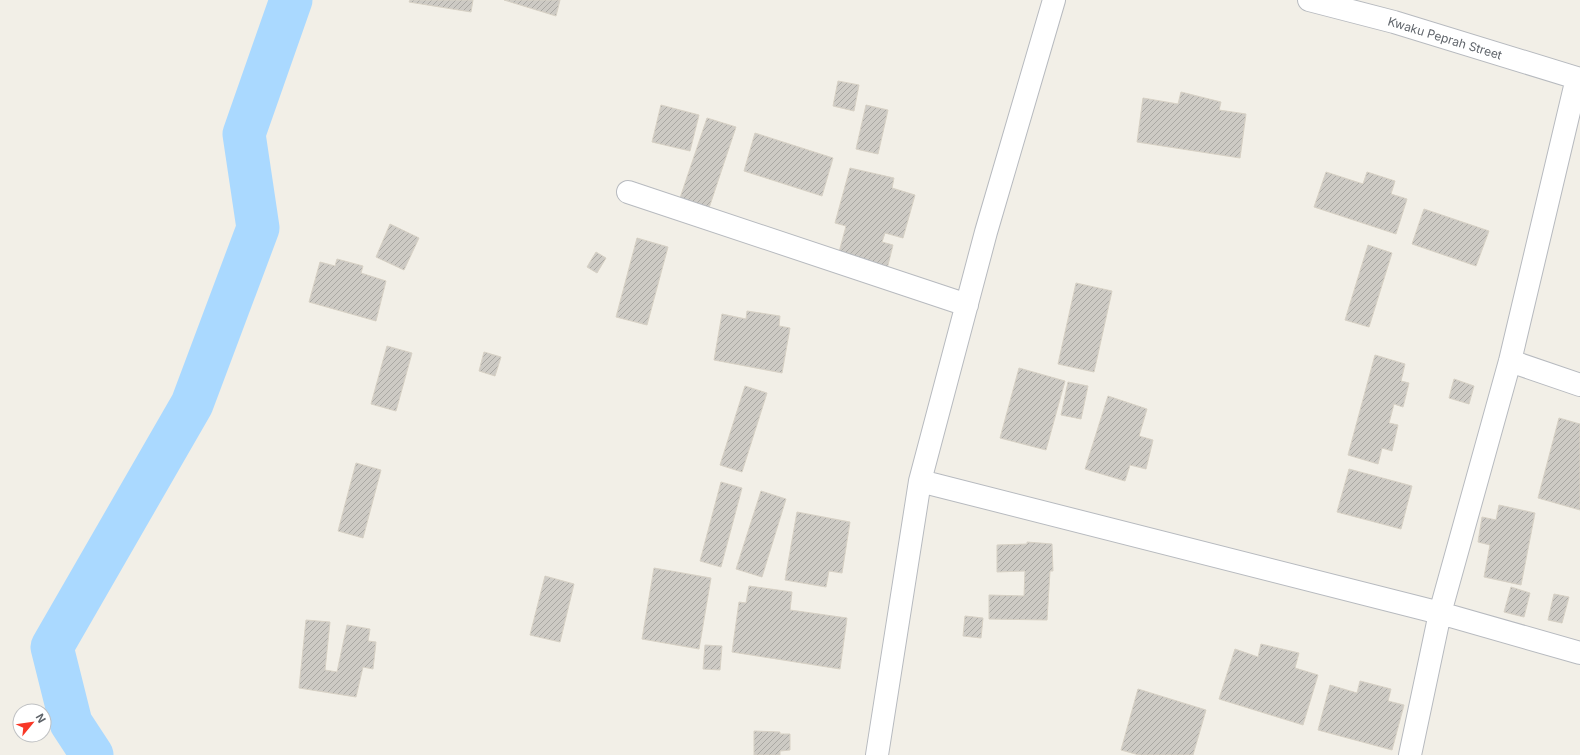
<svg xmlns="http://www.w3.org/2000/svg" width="1580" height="755" font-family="Inter,sans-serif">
	<defs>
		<pattern id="building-hatch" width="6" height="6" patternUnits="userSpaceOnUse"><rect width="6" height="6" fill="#cdcac4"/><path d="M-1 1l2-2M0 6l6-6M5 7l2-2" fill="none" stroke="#aaa8a3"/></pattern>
	</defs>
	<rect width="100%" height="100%" fill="#f2efe7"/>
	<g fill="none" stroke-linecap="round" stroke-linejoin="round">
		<path stroke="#aad9ff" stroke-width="43" d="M 92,755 L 71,723 L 52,647 L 192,404 L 258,228 L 244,134 L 291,0"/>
	</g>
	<path fill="url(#building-hatch)" stroke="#d7d1c5" d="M 410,0 L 473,0 L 471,12 L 409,2 Z
		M 504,0 L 560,0 L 556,16 Z
		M 838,81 L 859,85 L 854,111 L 833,106 Z
		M 1181,92 L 1221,102 L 1219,110 L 1246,114 L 1240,158 L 1137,142 L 1143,98 L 1178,104 Z
		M 661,105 L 699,115 L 690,151 L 652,142 Z
		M 866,105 L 888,110 L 878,154 L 856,149 Z
		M 707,118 L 736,127 L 709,208 L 680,198 Z
		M 755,133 L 833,158 L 822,196 L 744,171 Z
		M 850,168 L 894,178 L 892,188 L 915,195 L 903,238 L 885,233 L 882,242 L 893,245 L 887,269 L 838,256 L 846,226 L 835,223 Z
		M 1326,172 L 1363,184 L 1367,172 L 1395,181 L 1391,194 L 1407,199 L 1396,234 L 1314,207 Z
		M 1424,209 L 1489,231 L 1476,266 L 1412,244 Z
		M 390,224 L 419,238 L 404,270 L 376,257 Z
		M 637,238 L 668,247 L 647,325 L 616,317 Z
		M 1368,245 L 1392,253 L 1369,327 L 1345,320 Z
		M 596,252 L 606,258 L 597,273 L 587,267 Z
		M 337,259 L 363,266 L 361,273 L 386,281 L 376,321 L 309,302 L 320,262 L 335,266 Z
		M 1076,283 L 1112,291 L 1094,372 L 1058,364 Z
		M 747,311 L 780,316 L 779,326 L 790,328 L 782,373 L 714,360 L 722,314 L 746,319 Z
		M 387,346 L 412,353 L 396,411 L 371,404 Z
		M 484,352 L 501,357 L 495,376 L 479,371 Z
		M 1375,355 L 1405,364 L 1401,381 L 1409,383 L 1403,407 L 1394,404 L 1389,423 L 1398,425 L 1392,451 L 1382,448 L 1378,464 L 1348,455 Z
		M 1019,368 L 1065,381 L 1046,450 L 1000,438 Z
		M 1454,379 L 1474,386 L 1469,404 L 1449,398 Z
		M 1068,382 L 1088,386 L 1081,419 L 1061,415 Z
		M 745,386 L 767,393 L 742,472 L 720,465 Z
		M 1108,396 L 1147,409 L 1139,436 L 1153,440 L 1146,469 L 1130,465 L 1125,481 L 1085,469 Z
		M 1559,418 L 1580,424 L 1580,510 L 1538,498 Z
		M 356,463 L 381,470 L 363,538 L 338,531 Z
		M 1349,469 L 1412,486 L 1401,529 L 1337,512 Z
		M 721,482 L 742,488 L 721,567 L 700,561 Z
		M 761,491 L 786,499 L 762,577 L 736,569 Z
		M 1499,505 L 1535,513 L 1521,585 L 1484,577 L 1490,545 L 1478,542 L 1482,517 L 1496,520 Z
		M 797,512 L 850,522 L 842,573 L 829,571 L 826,587 L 785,580 Z
		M 1027,542 L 1052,544 L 1053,571 L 1050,571 L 1047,620 L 989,619 L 989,595 L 1024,596 L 1025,571 L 997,572 L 997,545 L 1027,544 Z
		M 654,568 L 711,578 L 699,649 L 642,639 Z
		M 545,576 L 574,584 L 560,642 L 530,635 Z
		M 749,586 L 792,592 L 790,610 L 847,618 L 840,669 L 732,652 L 739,602 L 746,603 Z
		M 1511,587 L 1530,593 L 1524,617 L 1504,612 Z
		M 1554,594 L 1569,597 L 1562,623 L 1548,620 Z
		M 965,616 L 983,618 L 981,638 L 963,636 Z
		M 306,620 L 330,622 L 325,670 L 337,672 L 347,625 L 370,629 L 368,641 L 376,642 L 373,669 L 363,667 L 356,697 L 299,688 Z
		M 1261,644 L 1299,653 L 1295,668 L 1318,675 L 1303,725 L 1219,699 L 1235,649 L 1258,657 Z
		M 705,645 L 722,646 L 720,670 L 703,669 Z
		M 1360,681 L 1391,689 L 1388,701 L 1404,705 L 1392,750 L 1318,730 L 1330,685 L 1357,693 Z
		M 1138,689 L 1206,710 L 1193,755 L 1139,755 L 1121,750 Z
		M 754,731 L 780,732 L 780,734 L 790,734 L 790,750 L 780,751 L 780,755 L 754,755 Z"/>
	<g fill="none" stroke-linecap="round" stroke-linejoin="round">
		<defs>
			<path id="minor" d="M 1054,0 L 986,232 L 920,481 L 1440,613 L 1410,755
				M 1309,0 L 1394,22 L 1580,79
				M 1577,78 L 1510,361 L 1440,613 L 1580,653
				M 628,192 L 967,305
				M 1510,361 L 1580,385
				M 877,755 L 920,481"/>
		</defs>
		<use href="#minor" stroke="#b7babf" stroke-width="24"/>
		<use href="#minor" stroke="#fff" stroke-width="22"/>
	</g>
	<g text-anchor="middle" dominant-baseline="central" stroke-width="4" stroke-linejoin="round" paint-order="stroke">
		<g font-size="12" fill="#5e6369" stroke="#fff">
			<text transform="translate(1445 38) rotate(17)">Kwaku Peprah Street</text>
		</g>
	</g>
	<g transform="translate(32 723) rotate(61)"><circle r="19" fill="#ffffff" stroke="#bfc1c3"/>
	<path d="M0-3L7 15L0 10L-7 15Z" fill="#f83827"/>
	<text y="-6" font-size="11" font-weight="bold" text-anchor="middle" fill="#5e6369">N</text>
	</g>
</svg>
